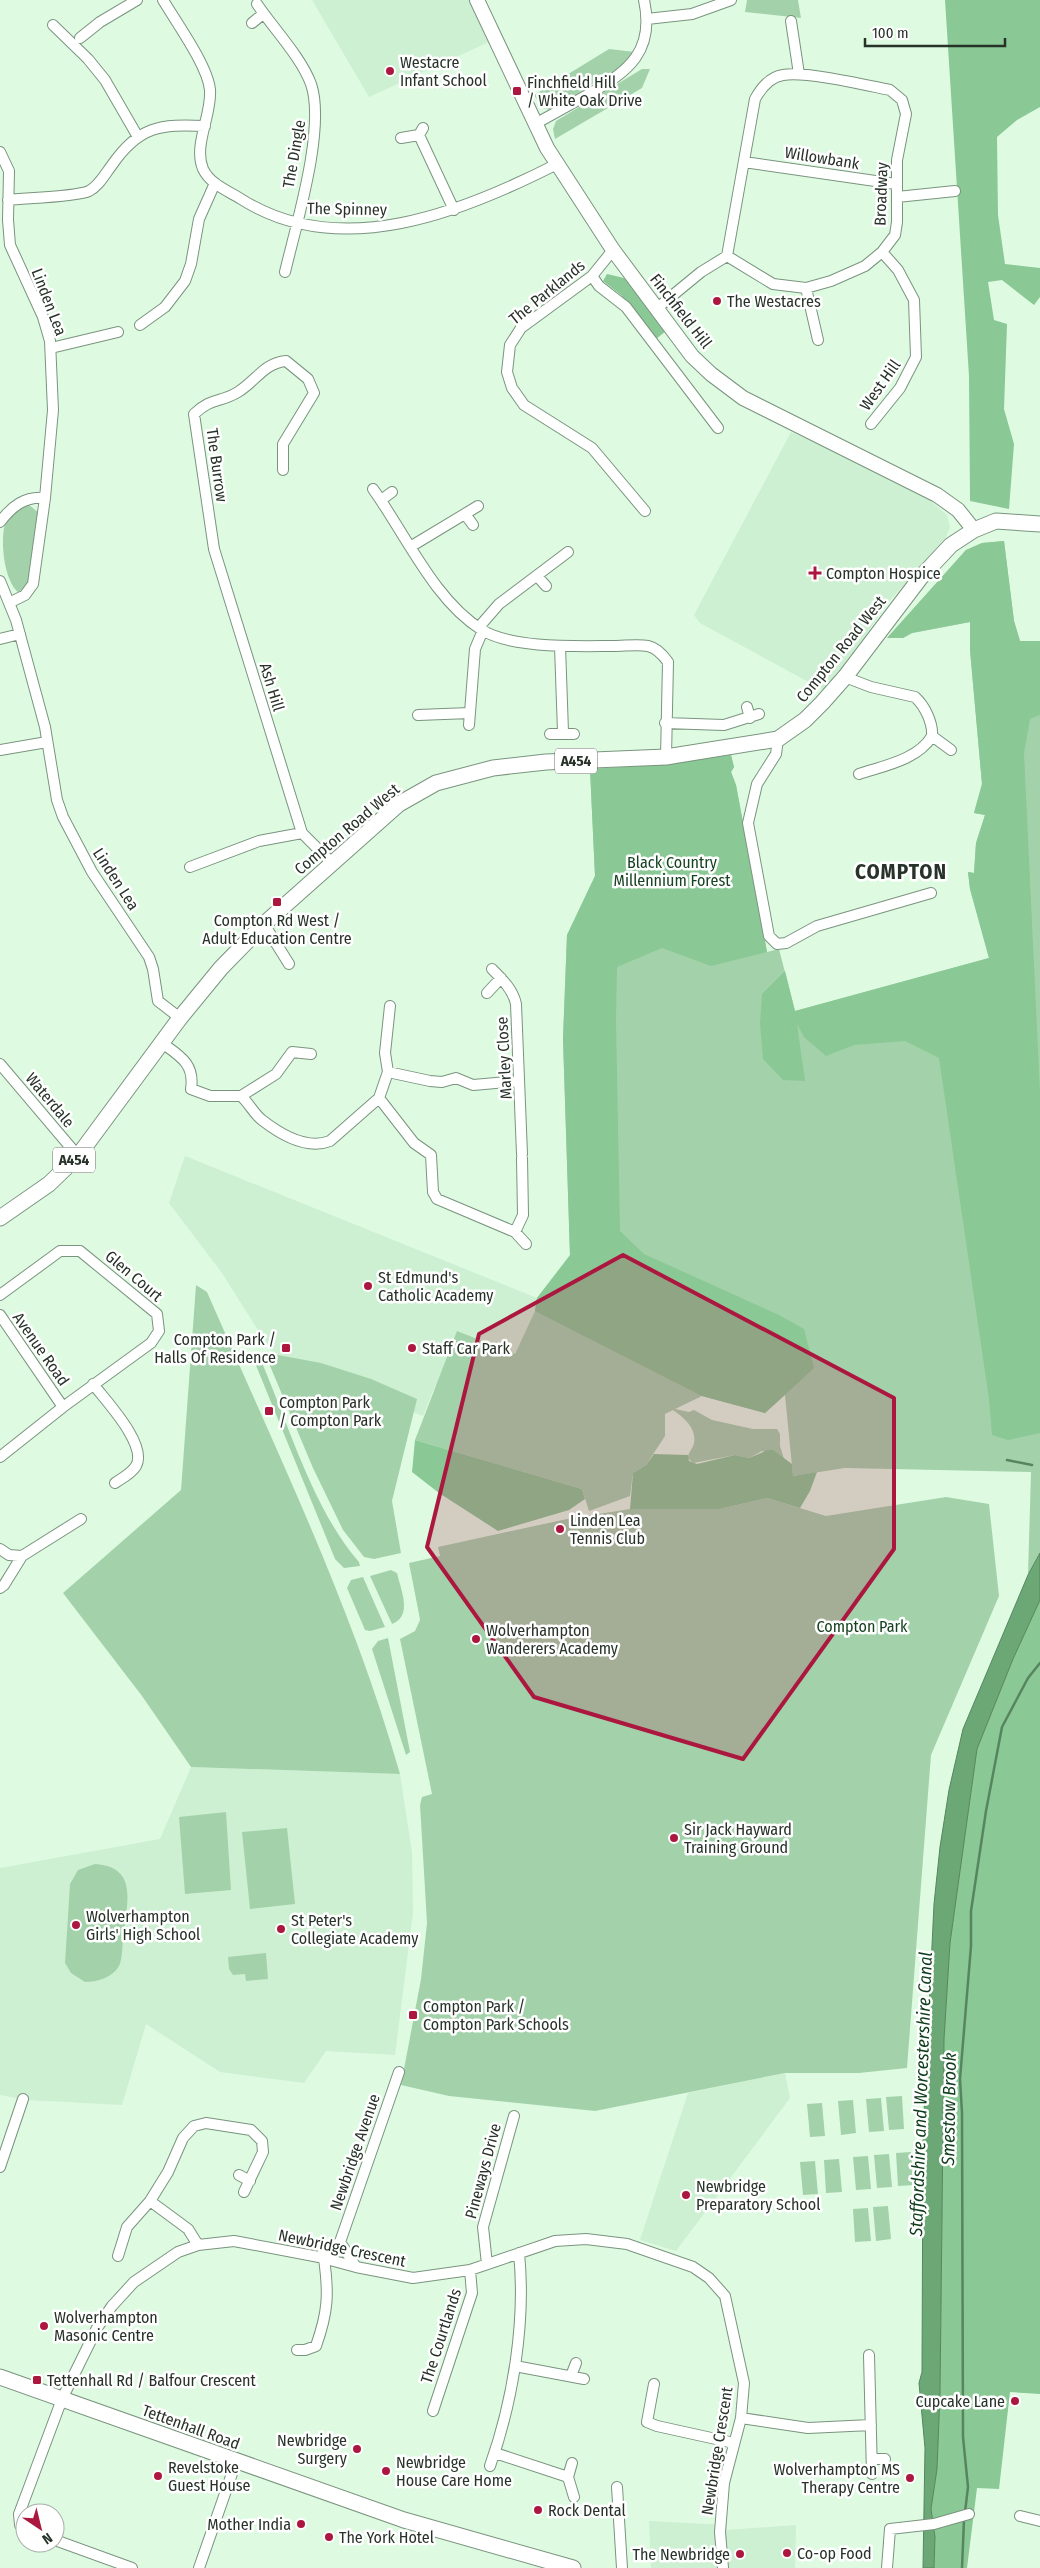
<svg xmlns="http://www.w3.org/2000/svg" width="1040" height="2568" font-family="'Fira Sans Condensed',sans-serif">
	<rect width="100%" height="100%" fill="#defbe2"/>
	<path fill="#cdefd2" d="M 312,0 L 470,0 L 491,41 L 369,97 Z
		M 791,432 L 873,468 L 924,495 L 947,515 L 950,527 L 946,537 L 886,605 L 827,692 L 700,623 L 694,615 Z
		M 185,1156 L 537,1298 L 535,1311 L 515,1354 L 503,1350 L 435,1386 L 423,1416 L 275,1357 L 222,1273 L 169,1203 Z
		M 191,1767 L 400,1774 L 412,1852 L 413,1913 L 395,2055 L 326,2051 L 304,2083 L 220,2072 L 146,2024 L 122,2105 L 27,2100 L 0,2095 L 0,1868 L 160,1839 Z
		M 785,2073 L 790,2098 L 676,2251 L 640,2240 L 688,2093 Z
		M 649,2521 L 726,2525 L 727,2530 L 796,2525 L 795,2568 L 651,2568 Z"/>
	<path fill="#a3d2aa" d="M 747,0 L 798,0 L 801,18 L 745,12 Z
		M 609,49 L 635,52 L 621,67 L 550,110 L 542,108 L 534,95 Z
		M 642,69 L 650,69 L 642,88 L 555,139 L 553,129 L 556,121 Z
		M 29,505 L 38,512 C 37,529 38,573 27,585 C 25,588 21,590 18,592 C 4,580 0,541 5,524 C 10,514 19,508 29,505 Z
		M 1004,541 L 1014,621 L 1020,641 L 1040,641 L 1040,1553 L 1028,1575 L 1031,1472 L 845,1468 L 793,1476 L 785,1395 L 765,1413 L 702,1396 L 675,1409 L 689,1412 L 694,1410 L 712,1420 L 753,1429 L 777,1429 L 780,1434 L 780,1446 L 784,1459 L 762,1451 L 749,1458 L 735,1455 L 693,1463 L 688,1458 C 688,1452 693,1449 694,1443 C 697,1428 683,1417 673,1410 L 665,1414 L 665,1436 L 646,1465 L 633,1473 L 630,1496 L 589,1511 L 582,1489 L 415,1440 L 457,1331 L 515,1354 L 535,1311 L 537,1298 L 570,1256 L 563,1039 L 567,935 L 595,876 L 590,769 L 661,765 L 731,755 L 734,767 L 731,772 L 736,785 L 767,952 L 779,949 L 795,1011 L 989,958 L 970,889 L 968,872 L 974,873 L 976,843 L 985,815 L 974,813 L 982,784 L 970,650 L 970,622 L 912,633 L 903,638 L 887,638 L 966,550 L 982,543 Z
		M 196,1285 L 207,1292 C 276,1450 353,1608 400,1774 L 191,1767 L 142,1696 L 63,1593 L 181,1490 Z
		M 267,1353 L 321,1363 L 371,1379 L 417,1399 L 392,1501 L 401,1553 L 374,1559 L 364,1557 L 343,1530 L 313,1468 L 265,1354 Z
		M 256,1356 L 259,1356 C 288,1422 312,1508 359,1562 L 360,1566 L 344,1568 L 335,1559 L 253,1358 Z
		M 946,1497 L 989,1504 L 999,1596 L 931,1755 L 907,2068 L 859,2073 L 785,2073 L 595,2111 L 449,2096 L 401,2085 L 421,1979 L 427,1923 L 420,1805 L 422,1797 L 432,1794 L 400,1639 L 415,1631 L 420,1620 L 419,1614 L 409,1563 L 440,1556 L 438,1547 L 567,1519 L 630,1509 L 720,1509 L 767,1498 L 826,1516 Z
		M 391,1570 L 397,1573 C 401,1590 413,1616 392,1624 L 370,1576 Z
		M 363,1577 L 385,1627 L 370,1631 L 365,1630 L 347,1588 L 351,1580 Z
		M 388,1638 L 410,1752 L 406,1755 L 372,1649 L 378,1641 Z
		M 226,1812 L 231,1890 L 185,1894 L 179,1817 Z
		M 287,1828 L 295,1904 L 250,1909 L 242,1832 Z
		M 95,1864 C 138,1867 127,1902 124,1932 C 122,1942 123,1958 119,1966 C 112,1978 97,1982 85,1982 L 71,1973 L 65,1963 L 70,1884 L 78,1870 Z
		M 266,1953 L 268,1979 L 246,1981 L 245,1974 L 233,1975 L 229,1969 L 228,1957 Z
		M 902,2096 L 904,2129 L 889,2130 L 886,2097 Z
		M 881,2098 L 884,2131 L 869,2132 L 866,2099 Z
		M 853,2100 L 856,2133 L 841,2135 L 838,2101 Z
		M 822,2103 L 825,2136 L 810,2137 L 807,2104 Z
		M 911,2152 L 914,2185 L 898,2186 L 896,2153 Z
		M 889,2154 L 892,2187 L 877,2188 L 874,2155 Z
		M 868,2156 L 871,2189 L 856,2190 L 853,2157 Z
		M 839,2159 L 842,2192 L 826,2193 L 824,2160 Z
		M 815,2161 L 818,2194 L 803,2195 L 800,2162 Z
		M 888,2206 L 891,2239 L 876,2241 L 873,2207 Z
		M 868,2208 L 871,2241 L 855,2242 L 853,2209 Z"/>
	<path fill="#8ac895" d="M 945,0 L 1040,0 L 1040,107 L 1017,120 L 997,137 L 998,215 L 1005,264 L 1040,268 L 1040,297 L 1034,305 L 1002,280 L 988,282 L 994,320 L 1007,324 L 1004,409 L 1014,444 L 1009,509 L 970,501 L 969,376 Z
		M 607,274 L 624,278 L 638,292 L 666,331 L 656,339 L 621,295 L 603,281 Z
		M 1004,541 L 1014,621 L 1020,641 L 1040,641 L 1040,715 L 1030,719 L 1024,753 L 1040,1092 L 1040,1433 L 1008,1440 L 992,1435 L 989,1399 L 939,1058 L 905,1041 L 854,1045 L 826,1056 L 804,1037 L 797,1024 L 805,1081 L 783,1080 L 763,1059 L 760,1024 L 762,994 L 785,971 L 795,1011 L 989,958 L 970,889 L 968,872 L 974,873 L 976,843 L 985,815 L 974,813 L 982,784 L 970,650 L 970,622 L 912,633 L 903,638 L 887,638 L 966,550 L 982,543 Z
		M 731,755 L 734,767 L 731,772 L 736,785 L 767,952 L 711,966 L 662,948 L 617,967 L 616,1020 L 620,1231 L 644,1254 L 779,1315 L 804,1329 L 814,1368 L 765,1413 L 702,1396 L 535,1311 L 537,1298 L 570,1255 L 563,1039 L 567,935 L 595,876 L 590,769 L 661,765 Z
		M 415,1440 L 582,1489 L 585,1499 L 569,1510 L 498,1531 L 439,1493 L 412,1472 Z
		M 768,1450 L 773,1450 L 792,1464 L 793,1476 L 817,1472 L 810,1491 L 800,1508 L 767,1498 L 720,1509 L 630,1509 L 633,1473 L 646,1465 L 654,1454 L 688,1455 L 689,1461 L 697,1464 L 735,1455 L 749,1458 Z
		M 1040,1600 L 1040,2394 L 1010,2392 L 999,2489 L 977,2488 L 967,2568 L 934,2568 L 935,2537 L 931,2509 L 937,2469 L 940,2393 L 944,2039 L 950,1943 L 977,1749 L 1013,1659 Z"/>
	<path fill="#6ba876" stroke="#57855f" d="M 1040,1553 L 1040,1600 L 1013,1659 L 977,1749 L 950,1943 L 944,2039 L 940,2393 L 937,2469 L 931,2509 L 935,2537 L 934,2568 L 923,2568 L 925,2448 L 919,2383 L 922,2372 L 923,2133 L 934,1904 L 940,1847 L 949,1790 L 963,1729 L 1028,1575 Z"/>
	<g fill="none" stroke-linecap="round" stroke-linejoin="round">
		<path stroke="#57855f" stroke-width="2.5" d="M 1007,1460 L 1032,1465
			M 965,2512 L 968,2487 L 963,2437 L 962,2113 L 960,2079 L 971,1946 L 971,1911 L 986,1811 L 1002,1727 L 1028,1678 L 1040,1663
			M 962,2568 L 964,2520"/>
		<defs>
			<path id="minor" d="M 163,0 C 176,22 208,66 210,90 C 212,115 193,145 203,169 C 210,184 228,191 241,199 C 340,262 463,212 557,164
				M 257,4 C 273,28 301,57 311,84 C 326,128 296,225 285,272
				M 647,19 L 692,14 L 731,0
				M 791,21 L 799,74
				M 252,23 L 263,14
				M 53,25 L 88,59 L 105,80 L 138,137
				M 80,38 L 100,22 L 137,0
				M 535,124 C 553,114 571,104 589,94 C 629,71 655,51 644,0
				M 419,135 L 454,210
				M 401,138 L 419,135 L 423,128
				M 0,152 L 9,171 L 8,220 L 10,245 L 43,317 L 50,341 L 53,410 L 45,498 C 25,496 12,506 0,522
				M 744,162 L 896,184
				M 897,197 L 955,191
				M 8,200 C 25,198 76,197 89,191 C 99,186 105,174 112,165 C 139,126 160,124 205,126
				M 613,250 L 592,276 L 521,328 L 510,345 L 507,372 L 512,388 L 524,405 L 592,448 L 645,511
				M 592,276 L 599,286 L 626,307 L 718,428
				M 806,288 L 818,340
				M 656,309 L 701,272 L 727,256 L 755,99 C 761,88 769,77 783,75 C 806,71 865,85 890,90 L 902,100 L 906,114 L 897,160 L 897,222 L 895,235 L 882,252 L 865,266 L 831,281 L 806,288 L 773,284 L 727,256
				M 140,325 L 165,307 L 185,281 L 191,264 L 199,219 L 215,183
				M 51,348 L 118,332
				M 871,424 L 900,388 L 916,357 L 914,300 L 898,270 L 882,252
				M 283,470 L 283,444 L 314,393 L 308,379 L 286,361 C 264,363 256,381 238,392 C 220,403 212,397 194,414 L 214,549 L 302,833 L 332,863
				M 373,489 C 406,535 434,600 482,630 C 513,649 578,646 614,646 C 624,646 638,644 648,646 C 657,648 663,655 668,662 L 666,757
				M 381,500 L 392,492
				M 465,514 L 473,525
				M 410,547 L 478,506
				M 537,576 L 546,586
				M 0,581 L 16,620 L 45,727 L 57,800 L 63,817 L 92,872 L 149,957 L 153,969 L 158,1001 L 180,1018
				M 9,603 L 25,595 L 33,584 L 45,498
				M 479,627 L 499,604 L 568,552
				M 0,639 L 20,634
				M 560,646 L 563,732
				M 845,677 L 871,687 L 915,697 C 925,706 933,723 932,736
				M 747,707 L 750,718
				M 418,715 L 470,713
				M 665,723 L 724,725 L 759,714
				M 469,725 L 475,649 L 483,630
				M 550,734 L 574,734
				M 778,739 L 776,754 L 757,784 L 748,823 L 769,936 L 777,944 L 786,943 L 817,926 L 931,893
				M 0,750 L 47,742
				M 859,774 C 883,766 918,760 932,736 L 951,750
				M 190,867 L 259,841 L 302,833
				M 264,924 L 289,964
				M 492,969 C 503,980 513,990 516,1004 L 522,1154
				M 487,993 L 501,978
				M 162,1043 C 180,1056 195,1064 191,1089 L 210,1096 L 241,1096 C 249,1103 254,1114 262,1120 C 280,1134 307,1150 330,1141 L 379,1098 L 388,1072 L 430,1081 L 442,1082 L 456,1078 L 473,1085 L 518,1081
				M 0,1064 L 78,1156
				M 388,1072 L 385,1053 L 390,1006
				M 241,1096 L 276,1074 L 292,1052 L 311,1054
				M 379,1098 L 414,1143 L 431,1155 L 433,1192 L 437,1199 L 515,1232 L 526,1244
				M 515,1232 L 523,1215 L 522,1158
				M 0,1295 L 60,1251 L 80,1251 L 157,1314 L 159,1331 L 151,1343 L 63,1407
				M 0,1315 L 63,1407 L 0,1457
				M 93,1384 C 106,1401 148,1445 136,1466 C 131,1474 122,1478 115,1483
				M 0,1549 L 9,1555 L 22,1556 L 81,1519
				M 0,1588 L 4,1585 L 22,1556
				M 0,2167 L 23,2099
				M 239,2175 L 250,2181
				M 150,2201 L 188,2229 L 198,2245
				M 118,2256 L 127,2227 L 150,2201 L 168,2172 L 183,2138 L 194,2126 L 206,2123 L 251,2130 L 262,2141 L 263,2152 L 244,2192
				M 319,2257 L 340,2242
				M 487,2264 L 483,2227 L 514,2116
				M 356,2267 L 340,2242 L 399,2072
				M 297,2350 L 305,2350 L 316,2346 C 328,2312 329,2294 324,2259
				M 869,2355 L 872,2474
				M 515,2366 L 584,2379
				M 571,2376 L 576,2363
				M 654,2384 L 647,2422 L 657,2426 L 734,2443
				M 433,2411 L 472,2293 L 470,2270
				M 741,2418 L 808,2428 L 871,2425
				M 495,2453 L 568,2477
				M 872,2459 L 885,2459
				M 572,2463 L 568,2477 L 574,2497
				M 490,2466 C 513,2401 526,2322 519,2253
				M 617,2487 L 622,2568
				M 1020,2516 L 1040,2521
				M 25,2529 L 20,2525 L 19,2514 L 62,2399 L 97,2328 L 112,2306 L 134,2282 L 178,2252 L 198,2245 L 234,2241 L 319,2257 L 356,2267 L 413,2278 L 470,2270 L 555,2241 L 586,2239 L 627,2244 L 693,2267 L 709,2278 L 725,2296 L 744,2383 L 741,2418 L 724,2483 L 720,2532 L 723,2568
				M 55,2540 L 132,2568
				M 199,2568 L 236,2462
				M 887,2568 L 890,2529 L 934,2524 L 969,2514"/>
			<path id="major" d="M 477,0 L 547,148 L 613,250 L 692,356 L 711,374 L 743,398 L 937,495 L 958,510 L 974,530"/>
			<path id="highway" d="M 0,1218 L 49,1184 L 78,1156 L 180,1018 L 221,968 L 264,924 L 399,804 L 436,783 L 493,768 L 546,762 L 666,757 L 778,739 L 805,720 L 822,703 L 845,677 L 921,577 L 951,545 L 974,530 L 996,521 L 1040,524
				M 0,2377 L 404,2520 L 573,2568"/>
		</defs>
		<use href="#minor" stroke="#7a947e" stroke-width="12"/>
		<use href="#major" stroke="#7a947e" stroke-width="16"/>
		<use href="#highway" stroke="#7a947e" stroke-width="17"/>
		<use href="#minor" stroke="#fff" stroke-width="10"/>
		<use href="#major" stroke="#fff" stroke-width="14"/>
		<use href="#highway" stroke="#fff" stroke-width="15"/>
	</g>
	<path fill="#ac173f" fill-opacity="0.2" stroke="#ac173f" stroke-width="4" stroke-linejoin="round" d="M 623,1255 L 894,1398 L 894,1549 L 743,1759 L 534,1697 L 427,1547 L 479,1334 Z"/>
	<g fill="#ac173f" stroke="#fff" stroke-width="2">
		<circle cx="390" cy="71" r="5"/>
		<rect x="512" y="86" width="10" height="10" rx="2.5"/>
		<circle cx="717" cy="301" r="5"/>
		<path d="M812.5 565.5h5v5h5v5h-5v5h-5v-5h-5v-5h5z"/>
		<rect x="272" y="897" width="10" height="10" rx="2.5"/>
		<circle cx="368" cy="1286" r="5"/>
		<rect x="281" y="1343" width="10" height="10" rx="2.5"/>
		<circle cx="412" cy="1348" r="5"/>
		<rect x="264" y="1406" width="10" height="10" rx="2.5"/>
		<circle cx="560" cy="1529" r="5"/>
		<circle cx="476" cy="1639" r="5"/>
		<circle cx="674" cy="1838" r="5"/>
		<circle cx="76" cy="1925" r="5"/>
		<circle cx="281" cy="1929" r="5"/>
		<rect x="408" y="2010" width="10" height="10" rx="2.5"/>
		<circle cx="686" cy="2195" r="5"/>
		<circle cx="44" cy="2326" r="5"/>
		<rect x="32" y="2375" width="10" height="10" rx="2.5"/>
		<circle cx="1015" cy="2401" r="5"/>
		<circle cx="357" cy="2449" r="5"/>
		<circle cx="386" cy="2471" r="5"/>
		<circle cx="158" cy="2476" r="5"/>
		<circle cx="910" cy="2478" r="5"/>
		<circle cx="538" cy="2510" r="5"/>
		<circle cx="301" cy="2524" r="5"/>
		<circle cx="329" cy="2537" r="5"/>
		<circle cx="787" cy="2553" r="5"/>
		<circle cx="740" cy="2554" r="5"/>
	</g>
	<g text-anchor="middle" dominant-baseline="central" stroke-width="5" stroke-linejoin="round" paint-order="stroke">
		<g fill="#fff" stroke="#687069" stroke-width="1">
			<rect x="555" y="748.5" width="42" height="25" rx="4"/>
			<rect x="53" y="1147.5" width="42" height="25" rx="4"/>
		</g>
		<g font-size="15" font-weight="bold" fill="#273229">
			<text x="576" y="761">A454</text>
			<text x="74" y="1160">A454</text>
		</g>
		<g font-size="16" fill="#273229" stroke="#fff" text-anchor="start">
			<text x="400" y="62">Westacre<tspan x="400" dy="18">Infant School</tspan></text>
			<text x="527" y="82">Finchfield Hill<tspan x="527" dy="18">/ White Oak Drive</tspan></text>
			<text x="727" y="301">The Westacres</text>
			<text x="826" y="573">Compton Hospice</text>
			<text x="277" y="920" text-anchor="middle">Compton Rd West /<tspan x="277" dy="18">Adult Education Centre</tspan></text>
			<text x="378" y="1277">St Edmund's<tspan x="378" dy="18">Catholic Academy</tspan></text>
			<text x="276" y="1339" text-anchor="end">Compton Park /<tspan x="276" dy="18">Halls Of Residence</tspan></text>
			<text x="422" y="1348">Staff Car Park</text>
			<text x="279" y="1402">Compton Park<tspan x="279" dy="18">/ Compton Park</tspan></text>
			<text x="570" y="1520">Linden Lea<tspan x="570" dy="18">Tennis Club</tspan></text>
			<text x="486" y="1630">Wolverhampton<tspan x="486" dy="18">Wanderers Academy</tspan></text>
			<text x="684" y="1829">Sir Jack Hayward<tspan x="684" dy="18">Training Ground</tspan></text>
			<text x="86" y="1916">Wolverhampton<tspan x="86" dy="18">Girls' High School</tspan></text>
			<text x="291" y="1920">St Peter's<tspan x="291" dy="18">Collegiate Academy</tspan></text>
			<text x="423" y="2006">Compton Park /<tspan x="423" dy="18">Compton Park Schools</tspan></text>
			<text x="696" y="2186">Newbridge<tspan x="696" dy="18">Preparatory School</tspan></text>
			<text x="54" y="2317">Wolverhampton<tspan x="54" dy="18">Masonic Centre</tspan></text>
			<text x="47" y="2380">Tettenhall Rd / Balfour Crescent</text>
			<text x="1005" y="2401" text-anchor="end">Cupcake Lane</text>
			<text x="347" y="2440" text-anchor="end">Newbridge<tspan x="347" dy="18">Surgery</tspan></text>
			<text x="396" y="2462">Newbridge<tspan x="396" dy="18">House Care Home</tspan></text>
			<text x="168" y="2467">Revelstoke<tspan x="168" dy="18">Guest House</tspan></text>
			<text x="900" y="2469" text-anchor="end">Wolverhampton MS<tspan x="900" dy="18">Therapy Centre</tspan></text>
			<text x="548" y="2510">Rock Dental</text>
			<text x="291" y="2524" text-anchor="end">Mother India</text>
			<text x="339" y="2537">The York Hotel</text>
			<text x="797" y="2553">Co-op Food</text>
			<text x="730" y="2554" text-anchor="end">The Newbridge</text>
		</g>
		<g font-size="16" fill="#273229" stroke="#fff">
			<text transform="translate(294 154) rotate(-80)">The Dingle</text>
			<text transform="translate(822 158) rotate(9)">Willowbank</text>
			<text transform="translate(881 194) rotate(-88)">Broadway</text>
			<text transform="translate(347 209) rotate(1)">The Spinney</text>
			<text transform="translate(547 292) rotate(-39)">The Parklands</text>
			<text transform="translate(49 302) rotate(69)">Linden Lea</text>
			<text transform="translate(681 311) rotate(52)">Finchfield Hill</text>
			<text transform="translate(880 385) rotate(-55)">West Hill</text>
			<text transform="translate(217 465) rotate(82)">The Burrow</text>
			<text transform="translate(841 649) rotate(-51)">Compton Road West</text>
			<text transform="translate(272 687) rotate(73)">Ash Hill</text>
			<text transform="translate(347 829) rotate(-40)">Compton Road West</text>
			<text transform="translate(116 879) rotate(57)">Linden Lea</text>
			<text transform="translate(504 1058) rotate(-93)">Marley Close</text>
			<text transform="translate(50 1100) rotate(50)">Waterdale</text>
			<text transform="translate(134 1276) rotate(40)">Glen Court</text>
			<text transform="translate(41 1349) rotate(55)">Avenue Road</text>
			<text transform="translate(355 2152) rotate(-71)">Newbridge Avenue</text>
			<text transform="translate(483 2171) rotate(-75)">Pineways Drive</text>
			<text transform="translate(342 2248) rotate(12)">Newbridge Crescent</text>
			<text transform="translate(441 2336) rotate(-72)">The Courtlands</text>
			<text transform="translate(191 2427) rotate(20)">Tettenhall Road</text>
			<text transform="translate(717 2451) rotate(-81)">Newbridge Crescent</text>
		</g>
		<g font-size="16" fill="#154220" stroke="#fff">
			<text x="672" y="862">Black Country<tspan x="672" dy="18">Millennium Forest</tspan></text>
			<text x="862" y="1626">Compton Park</text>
		</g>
		<g font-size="18" font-style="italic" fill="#0f3d1b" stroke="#fff">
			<text transform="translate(921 2094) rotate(-88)">Staffordshire and Worcestershire Canal</text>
			<text transform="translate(949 2109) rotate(-89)">Smestow Brook</text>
		</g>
		<g font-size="21" font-weight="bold" letter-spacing="1" fill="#273229" stroke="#fff">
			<text x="901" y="872">COMPTON</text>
		</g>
	</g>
	<g transform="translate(40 2528) rotate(145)"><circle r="24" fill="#ffffff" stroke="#a9ada9"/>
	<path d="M0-4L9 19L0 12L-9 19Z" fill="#ac173f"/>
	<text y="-8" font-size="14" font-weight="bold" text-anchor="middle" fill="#273229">N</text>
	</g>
	<path d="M865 38v8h140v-8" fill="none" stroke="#273229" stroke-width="2.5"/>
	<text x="872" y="38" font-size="15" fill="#273229" stroke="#ffffff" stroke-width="4" paint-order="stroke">100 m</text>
</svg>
